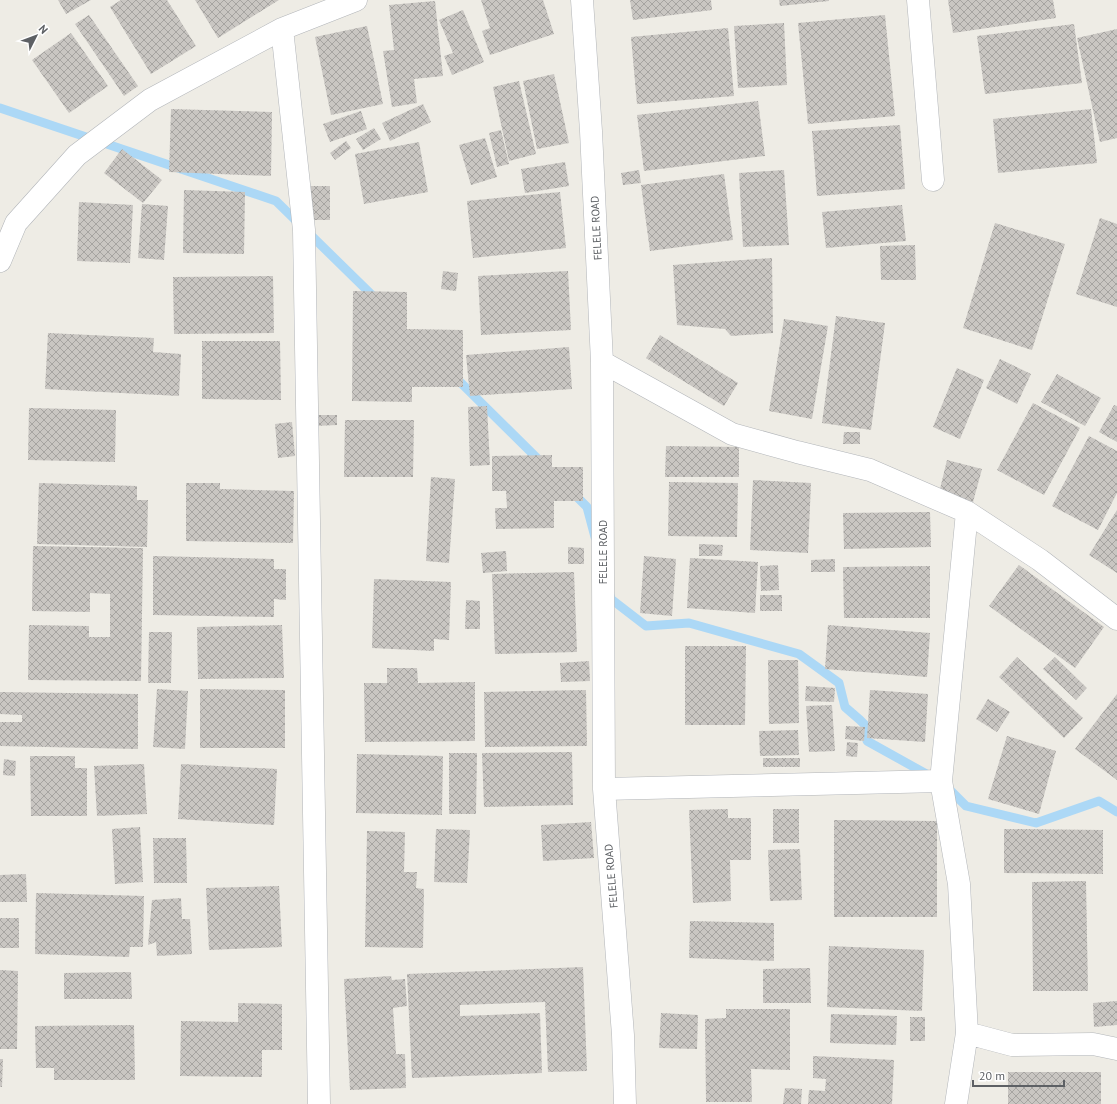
<svg xmlns="http://www.w3.org/2000/svg" width="1117" height="1104" font-family="'PT Sans',sans-serif">
	<defs>
		<pattern id="building-cross-hatch" width="8" height="8" patternUnits="userSpaceOnUse"><rect width="8" height="8" fill="#c9c6c2"/><path d="M0 0l8 8M0 8l8-8" fill="none" stroke="#a6a4a1"/></pattern>
	</defs>
	<rect width="100%" height="100%" fill="#eeece5"/>
	<g fill="none" stroke-linecap="round" stroke-linejoin="round">
		<path stroke="#acd8f6" stroke-width="9" d="M 0,108 L 276,201 L 377,300
			M 454,376 L 543,464
			M 573,493 L 587,507 L 595,537
			M 609,592 L 611,599 L 646,626 L 689,623 L 799,654 L 839,683 L 845,707 L 860,720 L 866,726 L 867,741 L 930,776
			M 946,786 L 966,806 L 1036,823 L 1099,801 L 1117,812"/>
	</g>
	<path fill="url(#building-cross-hatch)" d="M 58,0 L 91,0 L 66,14 Z
		M 121,0 L 167,0 L 196,46 L 151,74 L 110,7 Z
		M 195,0 L 279,0 L 218,38 Z
		M 481,0 L 543,0 L 554,34 L 490,55 L 482,31 L 490,28 Z
		M 630,0 L 711,0 L 712,10 L 633,20 Z
		M 779,0 L 829,0 L 829,1 L 780,6 Z
		M 948,0 L 1053,0 L 1056,18 L 953,33 Z
		M 435,1 L 443,76 L 414,79 L 417,103 L 392,107 L 383,51 L 394,50 L 389,5 Z
		M 463,10 L 484,62 L 452,75 L 444,56 L 453,53 L 439,20 Z
		M 89,15 L 138,86 L 124,96 L 75,24 Z
		M 885,15 L 895,116 L 808,124 L 798,23 Z
		M 784,23 L 787,85 L 738,88 L 734,26 Z
		M 1074,24 L 1082,83 L 985,94 L 977,36 Z
		M 367,26 L 383,104 L 331,115 L 315,37 Z
		M 728,28 L 734,96 L 637,104 L 631,37 Z
		M 1117,29 L 1117,138 L 1100,142 L 1077,38 Z
		M 71,33 L 108,86 L 69,113 L 32,60 Z
		M 554,74 L 569,143 L 537,149 L 523,81 Z
		M 519,81 L 536,154 L 509,161 L 493,87 Z
		M 758,101 L 765,156 L 644,171 L 637,115 Z
		M 423,104 L 431,122 L 390,141 L 382,123 Z
		M 171,109 L 272,112 L 271,176 L 169,172 Z
		M 1091,109 L 1097,163 L 998,173 L 993,119 Z
		M 361,111 L 367,129 L 330,142 L 323,124 Z
		M 900,125 L 905,189 L 817,196 L 812,131 Z
		M 374,128 L 381,139 L 363,150 L 356,139 Z
		M 501,130 L 509,164 L 497,167 L 489,133 Z
		M 485,138 L 497,177 L 471,185 L 459,145 Z
		M 346,141 L 351,148 L 335,160 L 330,153 Z
		M 419,142 L 428,192 L 364,204 L 355,154 Z
		M 122,149 L 162,180 L 143,203 L 104,173 Z
		M 565,162 L 569,186 L 525,193 L 521,169 Z
		M 639,170 L 641,183 L 623,185 L 621,173 Z
		M 784,170 L 789,245 L 743,247 L 739,173 Z
		M 724,174 L 733,240 L 650,251 L 641,185 Z
		M 308,186 L 330,186 L 330,220 L 308,220 Z
		M 184,190 L 245,192 L 244,254 L 183,253 Z
		M 560,192 L 566,248 L 473,258 L 467,201 Z
		M 79,202 L 133,205 L 130,263 L 77,261 Z
		M 142,204 L 168,206 L 164,260 L 138,258 Z
		M 902,205 L 906,241 L 826,248 L 822,212 Z
		M 1100,218 L 1117,224 L 1117,307 L 1076,294 Z
		M 995,223 L 1065,244 L 1032,350 L 963,328 Z
		M 915,245 L 916,280 L 881,280 L 880,246 Z
		M 772,258 L 773,333 L 731,336 L 725,329 L 677,325 L 673,265 Z
		M 443,271 L 458,273 L 456,291 L 441,289 Z
		M 568,271 L 571,330 L 481,335 L 478,276 Z
		M 273,276 L 274,333 L 174,334 L 173,277 Z
		M 353,291 L 407,292 L 407,329 L 463,330 L 463,387 L 412,387 L 412,402 L 352,401 Z
		M 836,316 L 885,323 L 871,430 L 822,423 Z
		M 784,319 L 828,326 L 812,419 L 769,411 Z
		M 48,333 L 154,338 L 153,352 L 181,354 L 179,396 L 45,389 Z
		M 660,335 L 738,383 L 724,406 L 646,358 Z
		M 202,341 L 280,341 L 281,400 L 202,399 Z
		M 569,347 L 572,389 L 470,396 L 466,355 Z
		M 1000,359 L 1031,374 L 1017,404 L 986,388 Z
		M 957,368 L 984,380 L 960,439 L 933,427 Z
		M 1057,374 L 1101,398 L 1085,426 L 1041,402 Z
		M 1033,403 L 1080,428 L 1044,495 L 997,470 Z
		M 1114,405 L 1117,406 L 1117,442 L 1099,432 Z
		M 487,406 L 490,465 L 470,466 L 468,407 Z
		M 29,408 L 116,410 L 115,462 L 28,460 Z
		M 316,415 L 337,415 L 337,425 L 316,426 Z
		M 345,420 L 414,420 L 413,477 L 344,477 Z
		M 292,422 L 295,456 L 278,458 L 275,424 Z
		M 844,432 L 860,432 L 860,444 L 843,444 Z
		M 1089,436 L 1117,451 L 1117,493 L 1098,530 L 1052,506 Z
		M 666,446 L 739,447 L 739,477 L 665,477 Z
		M 552,455 L 552,467 L 583,467 L 583,501 L 554,501 L 554,528 L 496,529 L 495,508 L 507,508 L 506,491 L 492,491 L 492,456 Z
		M 947,460 L 982,469 L 973,502 L 939,493 Z
		M 431,477 L 455,479 L 449,563 L 426,561 Z
		M 753,480 L 811,483 L 808,553 L 750,550 Z
		M 669,482 L 738,483 L 737,537 L 668,536 Z
		M 39,483 L 137,486 L 137,500 L 148,500 L 147,547 L 37,544 Z
		M 186,483 L 220,483 L 220,489 L 294,491 L 293,543 L 186,541 Z
		M 1117,510 L 1117,573 L 1089,555 Z
		M 930,512 L 931,547 L 844,549 L 843,513 Z
		M 699,544 L 723,545 L 722,556 L 699,556 Z
		M 33,546 L 143,548 L 141,681 L 28,680 L 29,625 L 89,626 L 89,637 L 110,637 L 110,594 L 90,593 L 90,612 L 32,611 Z
		M 568,547 L 584,548 L 584,564 L 568,564 Z
		M 506,551 L 507,571 L 483,573 L 481,553 Z
		M 153,556 L 274,559 L 274,569 L 286,569 L 286,600 L 274,599 L 274,617 L 153,615 Z
		M 644,556 L 676,559 L 672,616 L 640,613 Z
		M 690,558 L 758,562 L 755,613 L 687,608 Z
		M 835,559 L 835,572 L 811,572 L 811,560 Z
		M 778,565 L 779,590 L 761,591 L 760,566 Z
		M 1019,565 L 1104,627 L 1075,668 L 989,606 Z
		M 930,566 L 930,618 L 844,618 L 843,567 Z
		M 574,572 L 577,652 L 495,654 L 492,574 Z
		M 374,579 L 451,582 L 449,640 L 434,639 L 434,651 L 372,648 Z
		M 760,595 L 782,595 L 782,611 L 760,611 Z
		M 466,600 L 480,601 L 480,629 L 465,629 Z
		M 282,625 L 284,678 L 198,679 L 197,627 Z
		M 828,625 L 930,633 L 927,677 L 825,669 Z
		M 149,632 L 172,632 L 171,683 L 148,683 Z
		M 685,646 L 746,646 L 745,725 L 685,725 Z
		M 1017,657 L 1083,718 L 1064,738 L 999,677 Z
		M 1055,657 L 1087,688 L 1076,700 L 1043,669 Z
		M 768,660 L 798,660 L 799,723 L 769,724 Z
		M 589,661 L 590,681 L 561,682 L 560,663 Z
		M 387,668 L 417,668 L 418,683 L 475,682 L 475,741 L 365,742 L 364,683 L 387,683 Z
		M 806,686 L 835,688 L 834,702 L 805,701 Z
		M 157,689 L 188,691 L 185,749 L 153,747 Z
		M 200,689 L 285,690 L 285,748 L 200,748 Z
		M 586,690 L 587,746 L 485,747 L 484,692 Z
		M 870,690 L 928,694 L 925,742 L 867,738 Z
		M 0,692 L 138,694 L 138,749 L 0,746 L 0,722 L 22,722 L 22,715 L 0,714 Z
		M 1117,694 L 1117,780 L 1075,749 Z
		M 988,699 L 1010,712 L 997,732 L 976,719 Z
		M 832,705 L 835,751 L 809,752 L 806,706 Z
		M 846,726 L 865,727 L 864,741 L 845,739 Z
		M 798,730 L 799,755 L 760,756 L 759,731 Z
		M 1007,736 L 1056,751 L 1039,814 L 988,799 Z
		M 847,742 L 858,743 L 857,757 L 846,756 Z
		M 572,752 L 573,805 L 484,807 L 482,753 Z
		M 449,753 L 477,753 L 476,814 L 449,814 Z
		M 357,754 L 443,756 L 442,815 L 356,813 Z
		M 30,756 L 75,756 L 75,768 L 87,768 L 87,816 L 31,816 Z
		M 763,758 L 800,758 L 800,767 L 763,767 Z
		M 4,759 L 16,761 L 15,776 L 3,775 Z
		M 144,764 L 147,814 L 97,816 L 94,766 Z
		M 181,764 L 277,769 L 274,825 L 178,819 Z
		M 728,809 L 728,818 L 751,818 L 751,860 L 730,860 L 731,901 L 693,903 L 689,810 Z
		M 773,809 L 799,809 L 799,843 L 773,843 Z
		M 834,820 L 937,821 L 937,917 L 834,917 Z
		M 591,822 L 594,858 L 543,861 L 541,825 Z
		M 140,827 L 143,882 L 115,884 L 112,829 Z
		M 436,829 L 470,830 L 467,883 L 434,882 Z
		M 1004,829 L 1103,830 L 1103,874 L 1004,873 Z
		M 367,831 L 405,832 L 404,872 L 417,872 L 416,888 L 424,889 L 423,948 L 365,947 Z
		M 153,838 L 186,838 L 187,883 L 154,883 Z
		M 800,849 L 802,900 L 770,901 L 768,850 Z
		M 26,874 L 27,902 L 0,902 L 0,875 Z
		M 1086,881 L 1088,991 L 1033,991 L 1032,882 Z
		M 279,886 L 282,947 L 209,950 L 206,888 Z
		M 36,893 L 144,896 L 143,947 L 130,947 L 129,957 L 35,954 Z
		M 181,898 L 182,919 L 190,919 L 192,954 L 157,956 L 156,942 L 148,945 L 152,900 Z
		M 0,918 L 19,918 L 19,948 L 0,948 Z
		M 690,921 L 774,923 L 774,961 L 689,958 Z
		M 829,946 L 924,950 L 922,1011 L 827,1007 Z
		M 583,967 L 587,1071 L 548,1072 L 545,1002 L 460,1005 L 460,1016 L 540,1013 L 542,1073 L 412,1078 L 407,974 Z
		M 810,968 L 811,1003 L 763,1003 L 763,969 Z
		M 0,970 L 18,971 L 17,1049 L 0,1049 Z
		M 131,972 L 132,999 L 64,999 L 64,973 Z
		M 391,976 L 392,980 L 405,979 L 407,1006 L 393,1008 L 396,1054 L 405,1054 L 406,1088 L 350,1090 L 344,979 Z
		M 1117,1001 L 1117,1025 L 1094,1027 L 1093,1003 Z
		M 238,1003 L 282,1004 L 282,1050 L 262,1050 L 262,1077 L 180,1076 L 181,1021 L 238,1022 Z
		M 726,1009 L 790,1009 L 790,1070 L 751,1069 L 752,1102 L 706,1102 L 705,1019 L 726,1018 Z
		M 661,1013 L 698,1015 L 697,1049 L 659,1048 Z
		M 831,1014 L 897,1016 L 896,1045 L 830,1043 Z
		M 910,1017 L 925,1017 L 925,1041 L 910,1041 Z
		M 134,1025 L 135,1080 L 54,1080 L 54,1068 L 36,1068 L 35,1026 Z
		M 813,1056 L 894,1060 L 892,1104 L 808,1104 L 809,1090 L 825,1091 L 826,1079 L 813,1078 Z
		M 0,1059 L 3,1059 L 2,1087 L 0,1087 Z
		M 1008,1072 L 1101,1072 L 1101,1104 L 1008,1104 Z
		M 785,1088 L 802,1089 L 801,1104 L 783,1104 Z"/>
	<g fill="none" stroke-linecap="round" stroke-linejoin="round">
		<defs>
			<path id="minor" d="M 582,0 L 591,131 L 602,362 L 604,789 L 623,1035 L 625,1104
				M 918,0 L 933,180
				M 282,29 L 304,230 L 319,1104
				M 0,261 L 16,223 L 77,155 L 150,100 L 282,29 L 356,0
				M 602,362 L 732,434 L 797,452 L 870,470 L 967,512 L 1040,560 L 1117,619
				M 604,789 L 941,781
				M 967,1033 L 1012,1045 L 1093,1044 L 1117,1049
				M 956,1104 L 967,1033 L 959,884 L 941,781 L 967,512"/>
		</defs>
		<use href="#minor" stroke="#b2b5b9" stroke-width="23"/>
		<use href="#minor" stroke="#fff" stroke-width="22"/>
	</g>
	<g text-anchor="middle" dominant-baseline="central" stroke-width="3" stroke-linejoin="round" paint-order="stroke">
		<g font-size="11" fill="#5d6064" stroke="#fff">
			<text transform="translate(596 228) rotate(-93)">FELELE ROAD</text>
			<text transform="translate(603 552) rotate(-90)">FELELE ROAD</text>
			<text transform="translate(611 876) rotate(-95)">FELELE ROAD</text>
		</g>
	</g>
	<g transform="translate(36 36) rotate(48)" stroke="#ffffff" stroke-width="3" paint-order="stroke">
	<path d="M0-3L7 15L0 10L-7 15Z" fill="#5d6064"/>
	<text y="-6" font-size="11" font-weight="bold" text-anchor="middle" fill="#5d6064">N</text>
	</g>
	<path d="M973 1080v6h91v-6" fill="none" stroke="#5d6064" stroke-width="2"/>
	<text x="979" y="1080" font-size="12" fill="#5d6064" stroke="#ffffff" stroke-width="3" paint-order="stroke">20 m</text>
</svg>
